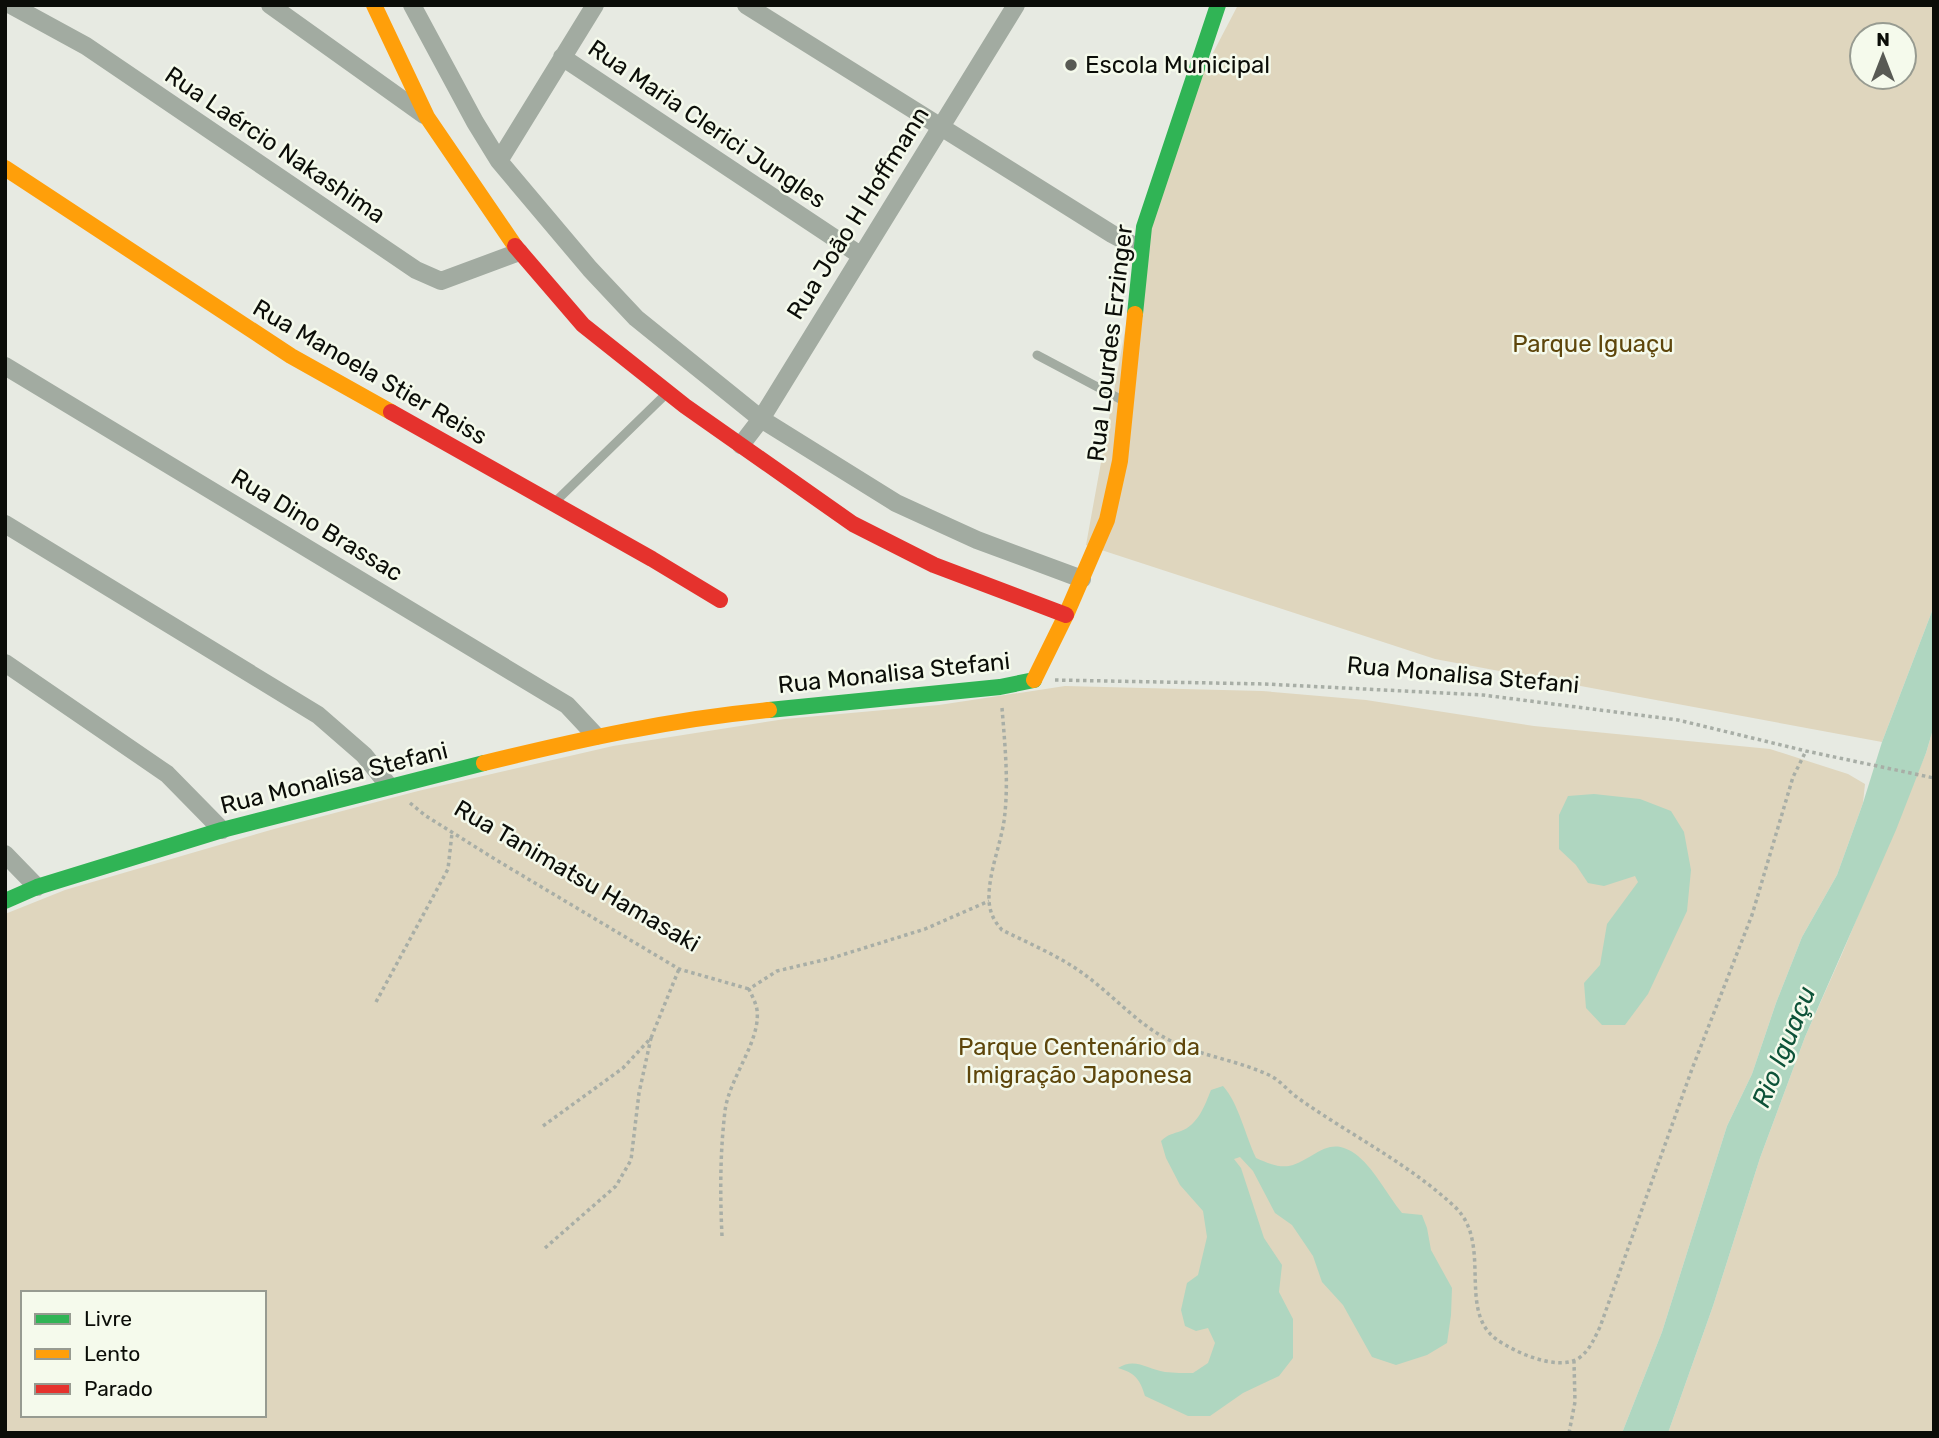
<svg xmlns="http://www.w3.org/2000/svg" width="1939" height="1438" font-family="Rubik,sans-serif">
	<rect width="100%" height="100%" fill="#e7eae2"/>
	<path fill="#dfd6be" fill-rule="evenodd" d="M 1238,5 L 1934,5 L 1934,606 L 1882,742 L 1435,659 L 1086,545 L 1138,259 L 1191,95 ZM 1862,35 L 1904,35 L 1904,77 L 1862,77 Z
		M 1065,686 L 1262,691 L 1366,700 L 1534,726 L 1770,749 L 1848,774 L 1865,784 L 1863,803 L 1837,875 L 1802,937 L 1776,1003 L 1752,1074 L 1727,1126 L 1662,1332 L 1622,1433 L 5,1433 L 5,914 L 65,890 L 274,829 L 418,791 L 613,746 L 785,719 L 939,705 ZM 23,1293 L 264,1293 L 264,1415 L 23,1415 Z
		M 1934,726 L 1934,1433 L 1668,1433 L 1713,1306 L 1760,1158 L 1805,1037 L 1842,954 L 1926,753 Z"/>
	<path fill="#afd6c0" d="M 1934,606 L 1934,726 L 1926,753 L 1896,830 L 1805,1037 L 1760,1158 L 1713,1306 L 1668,1433 L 1622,1433 L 1662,1332 L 1727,1126 L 1752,1074 L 1776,1003 L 1802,937 L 1837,875 L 1863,803 L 1882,742 Z
		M 1594,794 L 1640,799 L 1671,811 L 1684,832 L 1691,870 L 1687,911 L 1648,994 L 1625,1025 L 1602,1025 L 1586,1008 L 1584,983 L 1600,965 L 1607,924 L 1638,882 L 1635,876 L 1604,886 L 1588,883 L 1576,865 L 1559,849 L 1559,815 L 1568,796 Z
		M 1223,1086 C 1239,1104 1245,1135 1256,1158 C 1267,1163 1281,1169 1293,1165 C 1318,1156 1330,1134 1358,1156 C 1376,1171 1387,1195 1402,1213 L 1422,1215 L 1427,1228 L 1431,1250 L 1452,1288 L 1451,1315 L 1447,1343 L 1427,1355 L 1396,1365 L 1372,1357 L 1343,1305 L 1322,1282 L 1313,1256 L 1292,1225 L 1275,1213 L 1253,1171 L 1240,1157 L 1234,1159 L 1241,1168 L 1264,1238 L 1282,1265 L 1279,1292 L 1293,1319 L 1293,1358 L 1279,1376 L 1243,1393 L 1210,1416 L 1188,1416 L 1145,1396 C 1140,1379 1135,1373 1118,1368 C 1135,1357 1147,1369 1165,1372 C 1174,1373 1184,1373 1193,1373 L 1208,1363 L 1215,1343 L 1208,1328 L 1196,1331 L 1185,1326 L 1181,1310 L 1187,1283 L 1198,1275 L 1207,1237 L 1203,1211 L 1180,1185 L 1166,1158 L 1161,1141 C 1168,1134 1173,1134 1181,1131 C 1198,1125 1205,1105 1211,1090 Z"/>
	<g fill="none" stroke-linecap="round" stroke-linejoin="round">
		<path stroke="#a8aea6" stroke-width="3.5" stroke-dasharray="3.5 3.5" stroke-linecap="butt" d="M 1055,680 L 1265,684 L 1483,695 L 1678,720 L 1806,751 L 1934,778
			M 1002,708 C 1005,746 1009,784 1004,821 C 1000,847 988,874 989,901 C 990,913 994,921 1002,930 C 1028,943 1057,955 1081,972 C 1111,993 1137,1024 1169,1040 C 1200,1056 1237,1060 1269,1075 C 1280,1080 1288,1091 1298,1098 C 1350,1135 1408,1163 1455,1207 C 1493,1243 1457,1310 1496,1339 C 1514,1352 1558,1372 1579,1358 C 1590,1350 1594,1339 1600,1327 L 1692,1069 L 1752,915 L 1793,777 L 1806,751
			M 410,803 L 426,816 L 498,861 L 679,969 L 749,989
			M 376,1002 L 448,869 L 452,833
			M 543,1126 L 623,1068 L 651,1038 L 679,969
			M 722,1236 C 720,1194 720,1153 725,1111 C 729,1078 761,1041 757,1010 C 756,1003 752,996 749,989 L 777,971 L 832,958 L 925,929 L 989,901
			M 545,1248 L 616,1186 L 631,1160 L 639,1093 L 651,1038
			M 1569,1433 L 1575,1402 L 1574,1362"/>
		<path stroke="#a2aba1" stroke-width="9" d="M 1037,355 L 1122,400
			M 555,502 L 665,395"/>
		<path stroke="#a2aba1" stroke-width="18" d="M 11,5 L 86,46 L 416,270 L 441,281 L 519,252
			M 270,5 L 424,115
			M 412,5 L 475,122 L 499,161 L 590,269 L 636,318 L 761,419 L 896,503 L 977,540 L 1082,579
			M 746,5 L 1112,234 L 1140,249
			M 562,57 L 860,255
			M 499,161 L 595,5
			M 5,366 L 567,705 L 596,736
			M 741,445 L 761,419 L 1016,5
			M 5,524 L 318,715 L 364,755 L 389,786
			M 5,663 L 167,774 L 222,830
			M 5,854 L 37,887"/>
		<path stroke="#30b455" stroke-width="16" d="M 1135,314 L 1144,227 L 1218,5
			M 769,710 L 1000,687 L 1034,680
			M 5,901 L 37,887 L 222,830 L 484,763"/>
		<path stroke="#ff9f0a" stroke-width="16" d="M 374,5 L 427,117 L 515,246
			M 5,168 L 291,356 L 391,412
			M 1034,680 L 1066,615 L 1107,520 L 1120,461 L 1135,314
			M 484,763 C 578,740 672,719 769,710"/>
		<path stroke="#e5322d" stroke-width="16" d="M 515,246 L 583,325 L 685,406 L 853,524 L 934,565 L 1066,615
			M 391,412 L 652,559 L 720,600"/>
	</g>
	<circle fill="#585a54" stroke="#f5faec" stroke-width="2.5" cx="1071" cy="65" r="7"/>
	<g text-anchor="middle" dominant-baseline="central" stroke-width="5" stroke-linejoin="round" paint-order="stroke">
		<g font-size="24" fill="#0b0d08" stroke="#f5faec" text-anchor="start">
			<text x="1085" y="65">Escola Municipal</text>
		</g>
		<g font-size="24" fill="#0b0d08" stroke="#f5faec">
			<text transform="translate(707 124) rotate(34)">Rua Maria Clerici Jungles</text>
			<text transform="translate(275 145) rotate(34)">Rua Laércio Nakashima</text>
			<text transform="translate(858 213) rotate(-58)">Rua João H Hoffmann</text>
			<text transform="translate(1110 343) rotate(-83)">Rua Lourdes Erzinger</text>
			<text transform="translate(370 372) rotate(30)">Rua Manoela Stier Reiss</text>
			<text transform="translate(317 525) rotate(31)">Rua Dino Brassac</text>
			<text transform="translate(894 673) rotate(-6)">Rua Monalisa Stefani</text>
			<text transform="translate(1463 675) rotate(5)">Rua Monalisa Stefani</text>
			<text transform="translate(334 778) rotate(-14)">Rua Monalisa Stefani</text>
			<text transform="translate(577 876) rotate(30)">Rua Tanimatsu Hamasaki</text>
		</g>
		<g font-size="24" fill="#5e460b" stroke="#f5faec">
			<text x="1593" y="344">Parque Iguaçu</text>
			<text x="1079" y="1047">Parque Centenário da<tspan x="1079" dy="28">Imigração Japonesa</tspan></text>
		</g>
		<g font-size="26" font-style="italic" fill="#0d5238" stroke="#f5faec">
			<text transform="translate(1784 1047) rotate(-68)">Rio Iguaçu</text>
		</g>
	</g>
	<rect width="1939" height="1438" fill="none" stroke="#0b0d08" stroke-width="14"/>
	<rect x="21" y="1291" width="245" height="126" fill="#f5faec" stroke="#979b91" stroke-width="2"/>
	<rect x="35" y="1314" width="35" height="10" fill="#30b455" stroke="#979b91" stroke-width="2"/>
	<text x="84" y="1326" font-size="21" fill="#0b0d08">Livre</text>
	<rect x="35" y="1349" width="35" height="10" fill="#ff9f0a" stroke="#979b91" stroke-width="2"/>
	<text x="84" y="1361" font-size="21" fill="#0b0d08">Lento</text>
	<rect x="35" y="1384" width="35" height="10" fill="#e5322d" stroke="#979b91" stroke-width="2"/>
	<text x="84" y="1396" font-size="21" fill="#0b0d08">Parado</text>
	<g transform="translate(1883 56)"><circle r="33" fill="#f5faec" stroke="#979b91" stroke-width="2"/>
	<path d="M0-5L12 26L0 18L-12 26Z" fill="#585a54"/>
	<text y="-10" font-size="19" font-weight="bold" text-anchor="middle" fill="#0b0d08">N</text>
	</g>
</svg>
